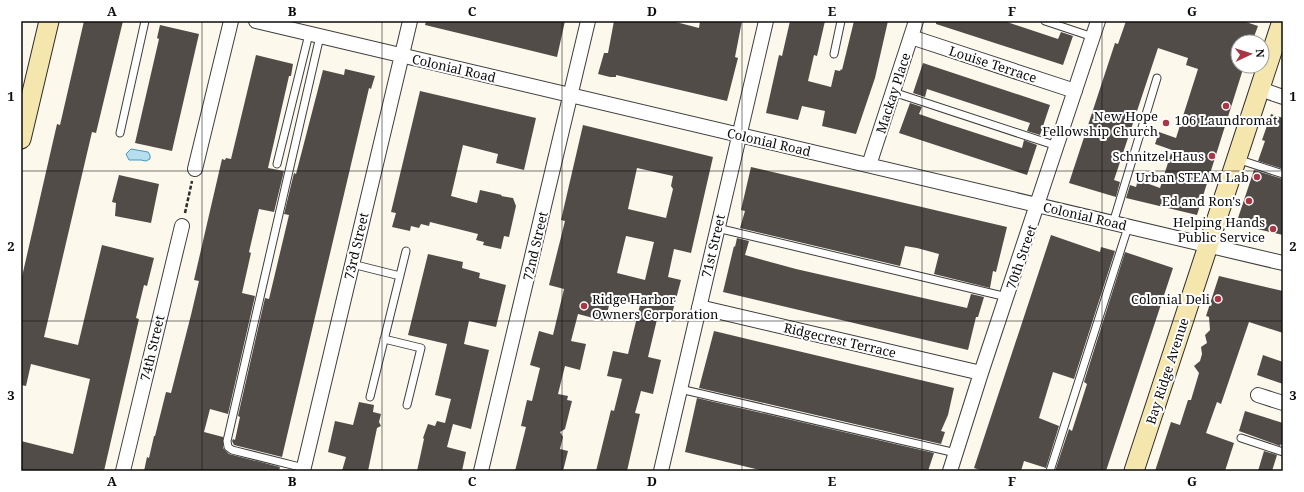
<svg xmlns="http://www.w3.org/2000/svg" width="1304" height="492" font-family="'Noto Serif',serif">
	<rect width="100%" height="100%" fill="#fdf8ec"/>
	<path fill="#b6deee" stroke="#4698bc" d="M 131,149 L 148,152 L 150,155 L 150,159 L 146,161 L 141,160 L 129,160 L 126,154 Z"/>
	<path fill="#524c49" fill-rule="evenodd" d="M 84,21 L 123,21 L 96,133 L 92,132 L 44,337 L 78,345 L 102,245 L 154,258 L 147,286 L 144,285 L 136,318 L 139,319 L 104,471 L 21,471 L 21,441 L 73,454 L 90,379 L 31,364 L 26,386 L 21,385 L 21,281 L 57,124 L 60,125 Z
		M 426,21 L 565,21 L 557,57 L 425,25 Z
		M 614,21 L 672,21 L 699,28 L 700,21 L 742,21 L 735,57 L 738,58 L 727,101 L 616,75 L 616,77 L 610,77 L 598,74 L 604,53 L 608,53 Z
		M 790,21 L 825,21 L 817,56 L 814,55 L 808,81 L 831,87 L 835,70 L 840,71 L 841,69 L 842,70 L 854,21 L 888,21 L 875,78 L 856,134 L 822,126 L 825,111 L 802,106 L 798,120 L 766,113 L 779,55 L 782,56 Z
		M 936,21 L 1004,21 L 1058,39 L 1061,32 L 1073,36 L 1063,65 L 936,24 Z
		M 1126,21 L 1243,21 L 1258,26 L 1252,42 L 1238,42 L 1238,66 L 1244,66 L 1197,215 L 1126,198 L 1130,185 L 1136,187 L 1138,180 L 1160,188 L 1172,150 L 1155,144 L 1159,132 L 1176,138 L 1198,69 L 1186,65 L 1188,58 L 1158,48 L 1114,180 L 1120,182 L 1116,197 L 1069,183 L 1115,43 L 1118,44 Z
		M 160,25 L 199,34 L 172,151 L 135,143 L 159,39 L 157,38 Z
		M 256,55 L 293,64 L 291,76 L 289,76 L 268,168 L 284,171 L 274,212 L 259,209 L 249,252 L 251,253 L 242,293 L 255,296 L 228,414 L 210,409 L 204,432 L 223,437 L 223,448 L 229,454 L 280,467 L 279,471 L 144,471 L 147,457 L 149,458 L 154,436 L 155,436 L 166,392 L 171,393 L 191,315 L 199,281 L 194,280 L 222,159 L 225,160 L 226,158 L 231,159 Z
		M 923,63 L 1050,105 L 1040,135 L 1027,131 L 1030,123 L 927,89 L 925,97 L 913,93 Z
		M 345,69 L 375,76 L 371,89 L 369,88 L 366,101 L 282,457 L 234,445 L 232,441 L 233,439 L 235,440 L 240,417 L 238,416 L 265,298 L 269,299 L 289,215 L 284,214 L 294,173 L 296,174 L 323,70 L 344,75 Z
		M 420,91 L 536,118 L 524,170 L 496,163 L 498,154 L 463,145 L 451,196 L 477,203 L 480,190 L 502,195 L 501,196 L 513,198 L 516,206 L 509,237 L 504,236 L 501,249 L 483,245 L 484,242 L 476,240 L 478,234 L 430,222 L 429,226 L 421,224 L 419,228 L 411,226 L 410,231 L 392,227 L 396,213 L 391,212 Z
		M 910,103 L 922,107 L 919,114 L 942,122 L 1022,148 L 1024,140 L 1037,145 L 1027,175 L 899,133 Z
		M 1271,114 L 1283,118 L 1283,169 L 1258,161 L 1265,141 L 1262,140 Z
		M 583,125 L 713,157 L 691,253 L 674,249 L 668,277 L 681,280 L 672,314 L 659,311 L 648,357 L 661,360 L 653,394 L 641,391 L 635,413 L 640,414 L 627,471 L 596,471 L 611,410 L 614,411 L 622,379 L 607,376 L 613,351 L 628,354 L 640,305 L 611,298 L 605,321 L 578,314 L 571,341 L 586,344 L 580,370 L 565,366 L 558,394 L 568,396 L 567,400 L 572,401 L 565,429 L 560,432 L 563,437 L 560,449 L 568,451 L 563,471 L 515,471 L 526,427 L 521,426 L 527,400 L 532,401 L 540,368 L 530,365 L 539,331 L 553,335 L 564,289 L 549,285 L 565,221 L 561,220 ZM 637,168 L 673,176 L 671,186 L 673,189 L 666,218 L 628,209 ZM 626,236 L 654,242 L 645,280 L 617,273 Z
		M 751,167 L 1007,227 L 996,272 L 993,271 L 990,288 L 934,274 L 939,254 L 917,248 L 905,246 L 900,266 L 740,228 L 745,211 L 741,210 Z
		M 1254,170 L 1283,179 L 1283,235 L 1236,224 Z
		M 119,175 L 159,184 L 151,223 L 115,216 L 116,203 L 112,202 Z
		M 1051,235 L 1100,252 L 1101,247 L 1115,251 L 1074,379 L 1053,372 L 1039,418 L 1059,426 L 1046,468 L 1024,461 L 1021,471 L 983,471 L 974,468 Z
		M 737,238 L 749,241 L 745,255 L 796,269 L 967,308 L 971,294 L 984,297 L 978,317 L 976,317 L 968,350 L 723,292 L 734,246 L 735,247 Z
		M 1125,252 L 1173,268 L 1106,471 L 1055,471 L 1069,429 L 1072,431 L 1087,384 L 1084,382 Z
		M 428,254 L 463,262 L 462,268 L 480,273 L 479,278 L 506,285 L 496,327 L 469,321 L 464,344 L 489,350 L 471,429 L 453,424 L 447,447 L 466,452 L 462,471 L 417,471 L 424,439 L 423,438 L 428,424 L 435,426 L 437,421 L 445,423 L 451,399 L 435,395 L 447,344 L 408,335 Z
		M 1219,276 L 1283,291 L 1283,333 L 1249,322 L 1221,404 L 1217,402 L 1206,433 L 1234,443 L 1225,471 L 1155,471 L 1171,422 L 1180,425 L 1188,400 L 1191,400 L 1199,373 L 1194,366 L 1200,361 L 1202,354 L 1201,347 L 1207,343 L 1205,335 L 1210,330 L 1209,317 L 1206,316 Z
		M 714,331 L 954,388 L 948,415 L 941,431 L 945,432 L 941,444 L 699,388 Z
		M 1263,355 L 1283,362 L 1283,384 L 1257,375 Z
		M 697,398 L 934,453 L 928,471 L 764,471 L 685,452 Z
		M 359,402 L 374,405 L 373,412 L 381,414 L 379,422 L 381,426 L 377,428 L 368,471 L 342,471 L 346,457 L 328,452 L 335,421 L 353,425 Z
		M 1245,411 L 1283,423 L 1283,445 L 1281,444 L 1280,446 L 1239,431 Z
		M 1264,451 L 1277,455 L 1272,471 L 1258,471 Z"/>
	<g fill="none" stroke-linecap="round" stroke-linejoin="round">
		<defs>
			<path id="lane" d="M 1045,21 L 1093,37
				M 834,54 L 841,21
				M 893,92 L 1057,146
				M 120,133 L 145,21
				M 1237,159 L 1283,174
				M 277,164 L 309,34
				M 1113,223 L 1157,78
				M 717,228 L 1007,297
				M 352,264 L 400,276
				M 384,339 L 421,348 L 407,405
				M 680,389 L 956,453
				M 370,397 L 406,251
				M 1241,438 L 1283,452
				M 304,468 L 232,450 L 228,447 L 227,441 L 320,36
				M 1050,471 L 1128,227"/>
			<path id="street" d="M 256,21 L 1283,263
				M 911,37 L 1075,91
				M 1260,89 L 1283,97
				M 869,165 L 916,21
				M 195,169 L 231,21
				M 699,307 L 981,373
				M 1258,395 L 1283,403
				M 123,471 L 182,226
				M 303,471 L 410,21
				M 481,471 L 588,21
				M 661,471 L 766,21
				M 950,471 L 981,373 L 1098,21"/>
			<path id="secondary" d="M 21,139 L 49,21
				M 1134,471 L 1282,21"/>
		</defs>
		<use href="#lane" stroke="#3e3e3e" stroke-width="9"/>
		<use href="#street" stroke="#3e3e3e" stroke-width="16"/>
		<use href="#secondary" stroke="#2d2d2d" stroke-width="21"/>
		<path stroke="#2d2d2d" stroke-width="2.5" stroke-dasharray="4 2" stroke-linecap="butt" d="M 185,213 L 192,181"/>
		<use href="#lane" stroke="#fff" stroke-width="7"/>
		<use href="#street" stroke="#fff" stroke-width="14"/>
		<use href="#secondary" stroke="#f5e6ae" stroke-width="19"/>
	</g>
	<path fill="none" stroke="#0b0b0b" stroke-width="1" stroke-opacity="0.55" d="M 202,21 L 202,471M 382,21 L 382,471M 562,21 L 562,471M 742,21 L 742,471M 922,21 L 922,471M 1102,21 L 1102,471M 21,171 L 1283,171M 21,321 L 1283,321"/>
	<g fill="#aa3545" stroke="#fff" stroke-width="1.5">
		<circle cx="1226" cy="106" r="4"/>
		<circle cx="1166" cy="123" r="4"/>
		<circle cx="1212" cy="156" r="4"/>
		<circle cx="1257" cy="177" r="4"/>
		<circle cx="1249" cy="201" r="4"/>
		<circle cx="1273" cy="229" r="4"/>
		<circle cx="1218" cy="299" r="4"/>
		<circle cx="584" cy="306" r="4"/>
	</g>
	<g text-anchor="middle" dominant-baseline="central" stroke-width="4" stroke-linejoin="round" paint-order="stroke">
		<g font-size="13" fill="#0b0b0b" stroke="#fff">
			<text transform="translate(993 64) rotate(18)">Louise Terrace</text>
			<text transform="translate(454 68) rotate(13)">Colonial Road</text>
			<text transform="translate(893 93) rotate(-72)">Mackay Place</text>
			<text transform="translate(769 142) rotate(13)">Colonial Road</text>
			<text transform="translate(1085 216) rotate(13)">Colonial Road</text>
			<text transform="translate(356 246) rotate(-77)">73rd Street</text>
			<text transform="translate(535 246) rotate(-77)">72nd Street</text>
			<text transform="translate(713 246) rotate(-77)">71st Street</text>
			<text transform="translate(1021 257) rotate(-71)">70th Street</text>
			<text transform="translate(840 340) rotate(13)">Ridgecrest Terrace</text>
			<text transform="translate(152 348) rotate(-77)">74th Street</text>
			<text transform="translate(1167 371) rotate(-72)">Bay Ridge Avenue</text>
		</g>
		<g font-size="13" fill="#0b0b0b" stroke="#fff" text-anchor="end">
			<text x="1158" y="116">New Hope<tspan x="1158" dy="15">Fellowship Church</tspan></text>
			<text x="1226" y="120" text-anchor="middle">106 Laundromat</text>
			<text x="1204" y="156">Schnitzel Haus</text>
			<text x="1249" y="177">Urban STEAM Lab</text>
			<text x="1241" y="201">Ed and Ron's</text>
			<text x="1265" y="222">Helping Hands<tspan x="1265" dy="15">Public Service</tspan></text>
			<text x="592" y="299" text-anchor="start">Ridge Harbor<tspan x="592" dy="15">Owners Corporation</tspan></text>
			<text x="1210" y="299">Colonial Deli</text>
		</g>
	</g>
	<rect width="1304" height="492" fill="none" stroke="#ffffff" stroke-width="44"/>
	<g transform="translate(1250 54) rotate(86)"><circle r="19" fill="#ffffff" stroke="#9d9d9d"/>
	<path d="M0-3L7 15L0 10L-7 15Z" fill="#aa3545"/>
	<text y="-6" font-size="11" font-weight="bold" text-anchor="middle" fill="#0b0b0b">N</text>
	</g>
	<rect x="22" y="22" width="1260" height="448" fill="none" stroke="#0b0b0b" stroke-width="1.5"/>
	<g font-size="13" text-anchor="middle" font-weight="bold" fill="#0b0b0b">
		<text x="112" y="16">A</text>
		<text x="292" y="16">B</text>
		<text x="472" y="16">C</text>
		<text x="652" y="16">D</text>
		<text x="832" y="16">E</text>
		<text x="1012" y="16">F</text>
		<text x="1192" y="16">G</text>
		<text x="11" y="101">1</text>
		<text x="1293" y="101">1</text>
		<text x="11" y="251">2</text>
		<text x="1293" y="251">2</text>
		<text x="11" y="400">3</text>
		<text x="1293" y="400">3</text>
		<text x="112" y="486">A</text>
		<text x="292" y="486">B</text>
		<text x="472" y="486">C</text>
		<text x="652" y="486">D</text>
		<text x="832" y="486">E</text>
		<text x="1012" y="486">F</text>
		<text x="1192" y="486">G</text>
	</g>
</svg>
